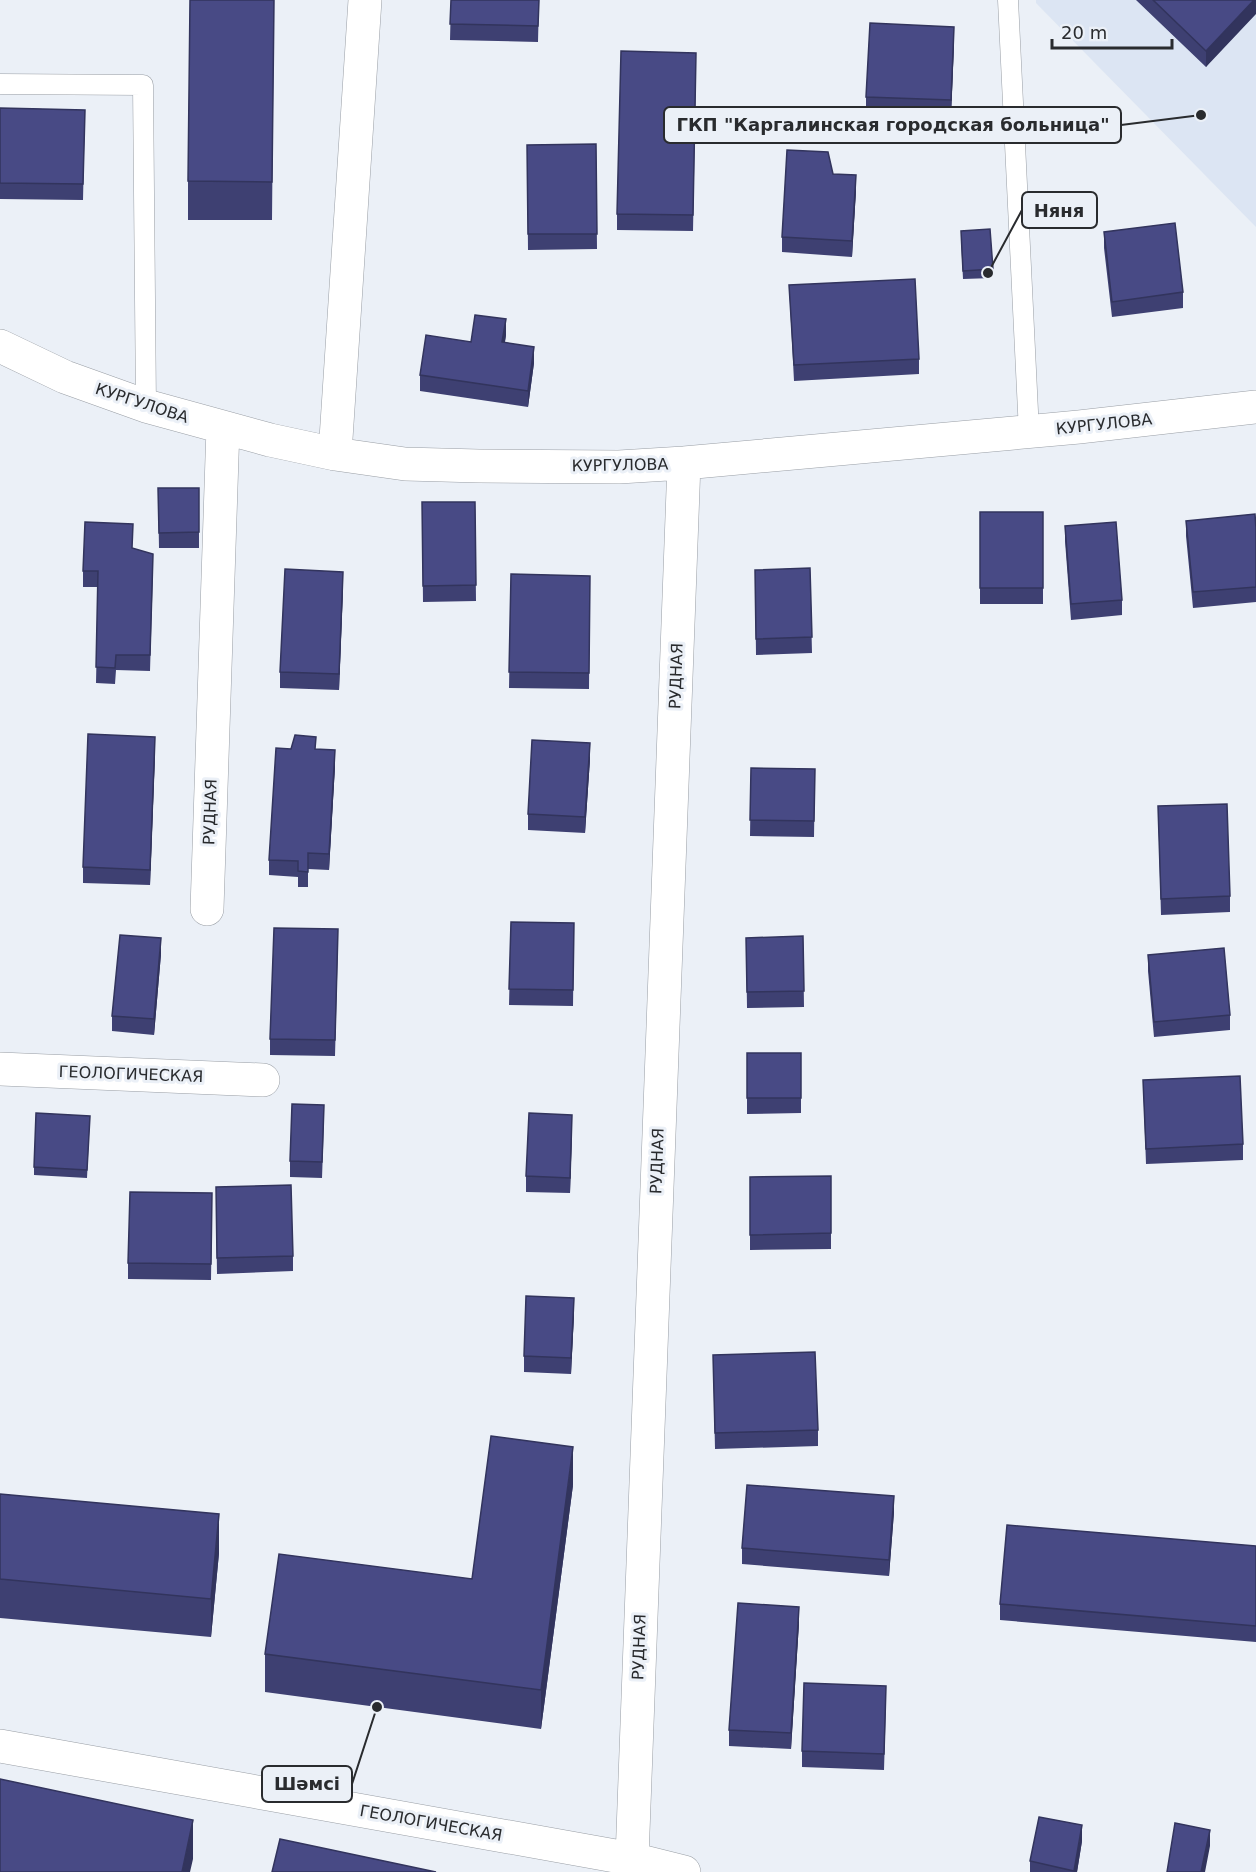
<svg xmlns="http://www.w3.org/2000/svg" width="1256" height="1872" font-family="'DejaVu Sans',sans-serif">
	<rect width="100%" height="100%" fill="#ebf0f7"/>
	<path fill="#dce5f3" d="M 1036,0 L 1256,0 L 1256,227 L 1036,3 Z"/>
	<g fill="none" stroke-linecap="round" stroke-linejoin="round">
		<defs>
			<path id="service" d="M 1008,0 L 1029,432
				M 0,84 L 143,85 L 146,406"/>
			<path id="minor" d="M 0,346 L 65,377 L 146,406 L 270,440 L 335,454 L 405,464 L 479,466 L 619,467 L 684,463 L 1079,427 L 1256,407
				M 335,454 L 365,0
				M 207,909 L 223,427
				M 0,1069 L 263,1080
				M 0,1746 L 632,1859 L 684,1872
				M 632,1859 L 684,463"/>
		</defs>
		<use href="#service" stroke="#999ea5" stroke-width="21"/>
		<use href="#minor" stroke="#999ea5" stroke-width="34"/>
		<use href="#service" stroke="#fff" stroke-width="20"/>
		<use href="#minor" stroke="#fff" stroke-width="33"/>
	</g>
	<path fill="#3e4072" d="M 274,0 L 272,220 L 188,220 L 188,181 Z
		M 451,0 L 539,0 L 538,42 L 450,40 Z
		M 1136,0 L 1256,0 L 1206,67 Z
		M 954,43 L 951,116 L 866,113 L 866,97 Z
		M 696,69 L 693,231 L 617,230 L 617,214 Z
		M 0,108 L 85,110 L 83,200 L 0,199 Z
		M 596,144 L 597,249 L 528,250 L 527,145 Z
		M 833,174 L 856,190 L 852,257 L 782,252 L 782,237 Z
		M 1104,232 L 1183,292 L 1183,308 L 1112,317 L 1104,248 Z
		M 961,239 L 993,269 L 993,278 L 963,279 Z
		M 789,285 L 919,359 L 919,374 L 794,381 Z
		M 506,335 L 505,342 L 534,363 L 528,407 L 420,391 L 420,375 L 471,342 Z
		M 158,488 L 199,488 L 199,548 L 159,548 Z
		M 422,502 L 475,502 L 476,601 L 423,602 Z
		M 980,512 L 1043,512 L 1043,604 L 980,604 Z
		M 1186,521 L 1256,529 L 1256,602 L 1193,608 L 1186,536 Z
		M 1065,526 L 1122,600 L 1122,615 L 1071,620 L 1065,541 Z
		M 133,548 L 153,570 L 150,671 L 116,670 L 115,684 L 96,683 L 98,587 L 83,587 L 83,571 Z
		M 810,568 L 812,653 L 756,655 L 755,570 Z
		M 511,574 L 590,576 L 589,689 L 509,688 Z
		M 343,588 L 339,690 L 280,688 L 280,672 Z
		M 316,749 L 335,766 L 329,870 L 308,869 L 308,887 L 298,887 L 298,877 L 269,875 L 269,860 Z
		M 155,753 L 150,885 L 83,883 L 83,867 Z
		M 590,759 L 585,833 L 528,830 L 528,814 Z
		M 751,768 L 815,769 L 814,837 L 750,836 Z
		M 1158,806 L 1230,896 L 1230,912 L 1161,915 Z
		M 511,922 L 574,923 L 573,1006 L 509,1005 Z
		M 803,936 L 804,1007 L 747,1008 L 746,938 Z
		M 338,944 L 335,1056 L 270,1055 L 270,1039 Z
		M 161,954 L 154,1035 L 112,1031 L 112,1016 Z
		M 1148,955 L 1230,1015 L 1230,1030 L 1154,1037 L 1148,971 Z
		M 747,1053 L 801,1053 L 801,1113 L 747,1114 Z
		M 1143,1080 L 1243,1144 L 1243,1160 L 1146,1164 Z
		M 90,1116 L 87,1178 L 34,1175 L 34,1167 Z
		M 324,1121 L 322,1178 L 290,1177 L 290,1161 Z
		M 572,1131 L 570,1193 L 526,1192 L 526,1176 Z
		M 831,1176 L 831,1249 L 750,1250 L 750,1177 Z
		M 216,1203 L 293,1256 L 293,1271 L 217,1274 Z
		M 212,1209 L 211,1280 L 128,1279 L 128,1263 Z
		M 574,1314 L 571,1374 L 524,1372 L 524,1356 Z
		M 713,1355 L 818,1430 L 818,1446 L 715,1449 Z
		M 573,1485 L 541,1729 L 265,1692 L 265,1654 L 472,1579 Z
		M 0,1494 L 219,1553 L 211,1637 L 0,1618 Z
		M 894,1512 L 889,1576 L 742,1564 L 742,1548 Z
		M 1256,1546 L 1256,1642 L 1000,1620 L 1000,1604 Z
		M 799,1623 L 791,1749 L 729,1746 L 729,1730 Z
		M 886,1702 L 884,1770 L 802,1767 L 802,1751 Z
		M 1082,1841 L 1077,1872 L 1030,1872 L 1030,1861 Z"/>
	<path fill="#32345d" d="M 1254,0 L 1256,0 L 1256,14 L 1206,67 L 1206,51 Z
		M 954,27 L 954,43 L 951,116 L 951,100 Z
		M 856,175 L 856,190 L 852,257 L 852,241 Z
		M 506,319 L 506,335 L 502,358 L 502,342 Z
		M 534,347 L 534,363 L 528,407 L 528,391 Z
		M 343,572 L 343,588 L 339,690 L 339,674 Z
		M 155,737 L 155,753 L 150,885 L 150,870 Z
		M 590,743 L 590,759 L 585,833 L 585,817 Z
		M 335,750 L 335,766 L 329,870 L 329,854 Z
		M 161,938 L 161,954 L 154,1035 L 154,1019 Z
		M 572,1115 L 572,1131 L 570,1193 L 570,1178 Z
		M 574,1298 L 574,1314 L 571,1374 L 571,1358 Z
		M 573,1447 L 573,1485 L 541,1729 L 541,1690 Z
		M 894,1496 L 894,1512 L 889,1576 L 889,1560 Z
		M 219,1514 L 219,1553 L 211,1637 L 211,1599 Z
		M 799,1607 L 799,1623 L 791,1749 L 791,1733 Z
		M 193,1820 L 193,1859 L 190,1872 L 182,1872 Z
		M 1082,1825 L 1082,1841 L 1077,1872 L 1074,1872 Z
		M 1210,1830 L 1210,1846 L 1205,1872 L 1201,1872 Z"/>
	<path fill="#484a85" stroke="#32345d" stroke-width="1.5" d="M 190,0 L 274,0 L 272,182 L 188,181 Z
		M 451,0 L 539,0 L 538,26 L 450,24 Z
		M 1153,0 L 1254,0 L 1206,51 Z
		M 870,23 L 954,27 L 951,100 L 866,97 Z
		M 621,51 L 696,53 L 693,215 L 617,214 Z
		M 0,108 L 85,110 L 83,184 L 0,183 Z
		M 596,144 L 597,234 L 528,234 L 527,145 Z
		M 787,150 L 828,152 L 833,174 L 856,175 L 852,241 L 782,237 Z
		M 1175,223 L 1183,292 L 1112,302 L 1104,232 Z
		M 990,229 L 993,269 L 963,271 L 961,231 Z
		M 915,279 L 919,359 L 794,365 L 789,285 Z
		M 475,315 L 506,319 L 502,342 L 534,347 L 528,391 L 420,375 L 426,335 L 471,342 Z
		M 158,488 L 199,488 L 199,532 L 159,533 Z
		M 422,502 L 475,502 L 476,585 L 423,586 Z
		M 980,512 L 1043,512 L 1043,588 L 980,588 Z
		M 1255,514 L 1256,529 L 1256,587 L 1193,592 L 1186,521 Z
		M 85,522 L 133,524 L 132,548 L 153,554 L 150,655 L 116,655 L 115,668 L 96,667 L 98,571 L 83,571 Z
		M 1116,522 L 1122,600 L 1071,604 L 1065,526 Z
		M 810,568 L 812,637 L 756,639 L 755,570 Z
		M 285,569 L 343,572 L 339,674 L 280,672 Z
		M 511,574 L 590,576 L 589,673 L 509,672 Z
		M 88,734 L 155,737 L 150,870 L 83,867 Z
		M 295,735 L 316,737 L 315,749 L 335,750 L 329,854 L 308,853 L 308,872 L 298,871 L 298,861 L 269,860 L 276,748 L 291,749 Z
		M 532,740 L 590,743 L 585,817 L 528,814 Z
		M 751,768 L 815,769 L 814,821 L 750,820 Z
		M 1227,804 L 1230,896 L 1161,899 L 1158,806 Z
		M 511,922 L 574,923 L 573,990 L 509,989 Z
		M 274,928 L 338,929 L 335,1040 L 270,1039 Z
		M 120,935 L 161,938 L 154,1019 L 112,1016 Z
		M 803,936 L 804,991 L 747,992 L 746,938 Z
		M 1224,948 L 1230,1015 L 1154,1022 L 1148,955 Z
		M 747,1053 L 801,1053 L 801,1098 L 747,1098 Z
		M 1240,1076 L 1243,1144 L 1146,1149 L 1143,1080 Z
		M 292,1104 L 324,1105 L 322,1162 L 290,1161 Z
		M 36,1113 L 90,1116 L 87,1170 L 34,1167 Z
		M 529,1113 L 572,1115 L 570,1178 L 526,1176 Z
		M 831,1176 L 831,1233 L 750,1235 L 750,1177 Z
		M 291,1185 L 293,1256 L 217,1258 L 216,1187 Z
		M 130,1192 L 212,1193 L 211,1264 L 128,1263 Z
		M 526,1296 L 574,1298 L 571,1358 L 524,1356 Z
		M 815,1352 L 818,1430 L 715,1433 L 713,1355 Z
		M 491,1436 L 573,1447 L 541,1690 L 265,1654 L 279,1554 L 472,1579 Z
		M 747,1485 L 894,1496 L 889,1560 L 742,1548 Z
		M 0,1494 L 219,1514 L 211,1599 L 0,1579 Z
		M 1007,1525 L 1256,1546 L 1256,1626 L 1000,1604 Z
		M 738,1603 L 799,1607 L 791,1733 L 729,1730 Z
		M 804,1683 L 886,1686 L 884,1754 L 802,1751 Z
		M 0,1779 L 193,1820 L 182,1872 L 0,1872 Z
		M 1039,1817 L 1082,1825 L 1074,1871 L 1030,1861 Z
		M 1175,1823 L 1210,1830 L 1201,1872 L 1167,1872 Z
		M 280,1839 L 436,1872 L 272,1872 Z"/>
	<g text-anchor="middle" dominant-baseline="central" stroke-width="6" stroke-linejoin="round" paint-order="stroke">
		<g font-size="16" fill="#292b2e" stroke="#ebf0f7">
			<text transform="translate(142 403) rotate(18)">КУРГУЛОВА</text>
			<text transform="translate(1104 424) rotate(-6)">КУРГУЛОВА</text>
			<text transform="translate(620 465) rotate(-1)">КУРГУЛОВА</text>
			<text transform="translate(676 676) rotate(-88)">РУДНАЯ</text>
			<text transform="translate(210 812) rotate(-88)">РУДНАЯ</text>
			<text transform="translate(131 1074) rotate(2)">ГЕОЛОГИЧЕСКАЯ</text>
			<text transform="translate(657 1161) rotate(-88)">РУДНАЯ</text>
			<text transform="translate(639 1647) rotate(-88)">РУДНАЯ</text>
			<text transform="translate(431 1823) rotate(10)">ГЕОЛОГИЧЕСКАЯ</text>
		</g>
	</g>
	<path fill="none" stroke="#292b2e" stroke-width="2" d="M1201 115L1121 125M988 273L1022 210M377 1707L352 1784"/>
	<g fill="#292b2e" stroke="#ebf0f7" stroke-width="2">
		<circle cx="1201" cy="115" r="6"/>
		<circle cx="988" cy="273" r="6"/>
		<circle cx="377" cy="1707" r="6"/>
	</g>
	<g fill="#ebf0f7" stroke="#292b2e" stroke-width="2">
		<rect x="664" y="107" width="457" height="36" rx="6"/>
		<rect x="1022" y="192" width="75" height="36" rx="6"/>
		<rect x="262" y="1766" width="90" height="36" rx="6"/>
	</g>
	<g font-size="18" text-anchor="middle" font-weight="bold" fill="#292b2e">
		<text x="893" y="131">ГКП "Каргалинская городская больница"</text>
		<text x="1059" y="217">Няня</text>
		<text x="307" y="1790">Шәмсі</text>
	</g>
	<path d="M1052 39v9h120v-9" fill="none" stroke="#292b2e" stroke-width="3"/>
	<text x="1061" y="39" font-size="18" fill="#292b2e" stroke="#ebf0f7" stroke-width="4.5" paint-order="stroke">20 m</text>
</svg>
